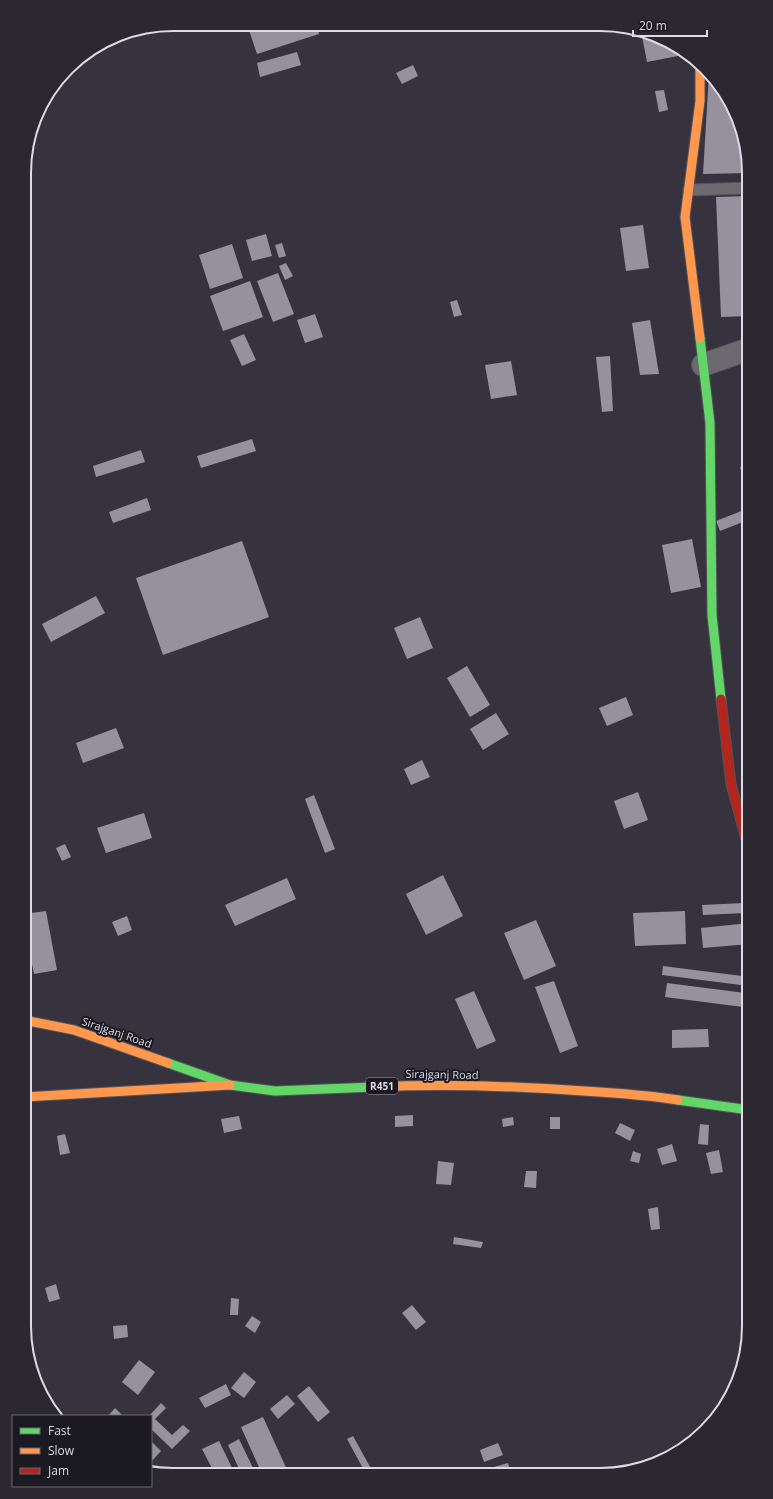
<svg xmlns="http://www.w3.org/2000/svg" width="773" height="1499" font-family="'Open Sans',sans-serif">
	<rect width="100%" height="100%" fill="#36333e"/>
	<path fill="#95929d" d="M 247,24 L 317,25 L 319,34 L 257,54 Z
		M 641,31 L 666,39 L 682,50 L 683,55 L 647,62 Z
		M 297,52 L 301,65 L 260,77 L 257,63 Z
		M 413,65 L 418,76 L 402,84 L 396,73 Z
		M 709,73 L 724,91 L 741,125 L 749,173 L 703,174 Z
		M 664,90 L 668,110 L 659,112 L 655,91 Z
		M 749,196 L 749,316 L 721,317 L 716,197 Z
		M 643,225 L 649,268 L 626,271 L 620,228 Z
		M 266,234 L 272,256 L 252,261 L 246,240 Z
		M 282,243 L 286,256 L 279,258 L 275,245 Z
		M 232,244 L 243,278 L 210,289 L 199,255 Z
		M 286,263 L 293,276 L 285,280 L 279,266 Z
		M 278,273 L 294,314 L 273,322 L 257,281 Z
		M 250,281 L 263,317 L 223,331 L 210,296 Z
		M 457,300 L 462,315 L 454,317 L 450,302 Z
		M 315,314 L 323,337 L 305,343 L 297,320 Z
		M 650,320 L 659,374 L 640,375 L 632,323 Z
		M 244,334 L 256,360 L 242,366 L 230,340 Z
		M 610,356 L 613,411 L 602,412 L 596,357 Z
		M 511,361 L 517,395 L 491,399 L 485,365 Z
		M 252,439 L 256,451 L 201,468 L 197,456 Z
		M 141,450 L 145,462 L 96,477 L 93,466 Z
		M 749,464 L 749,495 L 740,467 Z
		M 147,498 L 151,510 L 113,523 L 109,512 Z
		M 744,510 L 748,520 L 720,531 L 716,521 Z
		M 692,539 L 701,587 L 671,593 L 662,545 Z
		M 242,541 L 269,617 L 163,655 L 136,578 Z
		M 96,596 L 105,613 L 51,642 L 42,624 Z
		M 420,617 L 433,648 L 407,659 L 394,628 Z
		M 467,666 L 490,705 L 470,717 L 447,678 Z
		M 626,697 L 633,715 L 607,726 L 599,708 Z
		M 496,713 L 509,734 L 483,750 L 470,729 Z
		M 116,728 L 124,748 L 83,763 L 76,743 Z
		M 422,760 L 430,777 L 411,785 L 404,769 Z
		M 638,792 L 648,820 L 624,829 L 614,801 Z
		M 314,795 L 335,849 L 325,853 L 305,799 Z
		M 144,813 L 152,838 L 106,853 L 97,828 Z
		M 65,844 L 71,857 L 62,861 L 56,848 Z
		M 443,875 L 463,916 L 426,935 L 406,894 Z
		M 287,878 L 296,899 L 235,926 L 225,905 Z
		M 744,903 L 745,913 L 703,915 L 702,905 Z
		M 46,911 L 57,970 L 34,974 L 24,925 L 24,914 Z
		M 685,911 L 686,944 L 635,946 L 633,913 Z
		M 127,916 L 132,930 L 118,936 L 112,922 Z
		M 536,920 L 556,966 L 524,980 L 504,933 Z
		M 749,923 L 749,944 L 703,948 L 701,928 Z
		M 663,966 L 742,976 L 741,985 L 662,975 Z
		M 554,981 L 578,1046 L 560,1053 L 535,987 Z
		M 667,983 L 745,993 L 743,1007 L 665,997 Z
		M 474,991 L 496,1041 L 477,1049 L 455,999 Z
		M 708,1029 L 709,1047 L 672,1048 L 672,1030 Z
		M 413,1115 L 413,1126 L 395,1127 L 395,1116 Z
		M 239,1116 L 242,1129 L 224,1133 L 221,1119 Z
		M 513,1117 L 514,1125 L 503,1127 L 502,1119 Z
		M 550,1117 L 560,1117 L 560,1129 L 550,1129 Z
		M 620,1123 L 635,1130 L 630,1141 L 615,1133 Z
		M 700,1124 L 709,1125 L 708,1145 L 698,1144 Z
		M 65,1134 L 70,1153 L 60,1155 L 57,1136 Z
		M 672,1144 L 677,1161 L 662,1165 L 657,1149 Z
		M 719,1150 L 723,1172 L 711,1174 L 706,1153 Z
		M 633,1151 L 641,1154 L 639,1163 L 630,1161 Z
		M 438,1161 L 454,1163 L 451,1185 L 436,1184 Z
		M 526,1171 L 537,1171 L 536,1188 L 524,1187 Z
		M 658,1207 L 660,1229 L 651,1230 L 648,1209 Z
		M 454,1237 L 483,1242 L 481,1248 L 453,1244 Z
		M 56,1284 L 60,1299 L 49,1302 L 45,1288 Z
		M 231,1298 L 239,1299 L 238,1315 L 230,1315 Z
		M 412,1305 L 426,1322 L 416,1330 L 402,1313 Z
		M 252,1316 L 261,1322 L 255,1333 L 245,1326 Z
		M 127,1325 L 128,1337 L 114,1339 L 113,1326 Z
		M 139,1360 L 155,1372 L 138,1395 L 122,1382 Z
		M 244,1372 L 256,1382 L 244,1398 L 231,1388 Z
		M 226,1384 L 231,1395 L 205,1408 L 199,1398 Z
		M 309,1386 L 330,1412 L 318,1422 L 297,1396 Z
		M 287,1395 L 295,1404 L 278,1419 L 270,1409 Z
		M 161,1403 L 166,1408 L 155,1419 L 172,1435 L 183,1425 L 190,1431 L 172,1449 L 151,1429 L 151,1416 L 149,1416 Z
		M 115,1408 L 123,1416 L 108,1416 Z
		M 263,1417 L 289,1474 L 262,1474 L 241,1427 Z
		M 353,1436 L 374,1474 L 366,1474 L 347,1439 Z
		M 239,1439 L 253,1468 L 241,1473 L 228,1445 Z
		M 151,1441 L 161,1451 L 151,1462 Z
		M 219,1441 L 235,1474 L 215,1474 L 202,1449 Z
		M 498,1443 L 503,1455 L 484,1462 L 480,1450 Z
		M 508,1463 L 510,1470 L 497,1475 L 494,1467 Z"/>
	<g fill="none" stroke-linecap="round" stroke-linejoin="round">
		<defs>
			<path id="lane" d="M 689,190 L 749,188"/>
			<path id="street" d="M 703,365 L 749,349"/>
			<path id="fast" d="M 700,338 L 710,423 L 712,615 L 721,699
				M 168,1063 L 230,1085 L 275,1091 L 374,1087
				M 678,1100 L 749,1110"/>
			<path id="slow" d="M 700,338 L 685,217 L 700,101 L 700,63
				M 24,1020 L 74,1030 L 168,1063
				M 374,1087 C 444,1084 515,1086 584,1091 C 616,1093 647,1095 678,1100
				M 24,1097 L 230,1085"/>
			<path id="jam" d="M 721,699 L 731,784 L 749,850"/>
		</defs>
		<use href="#lane" stroke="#54525b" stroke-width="13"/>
		<use href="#street" stroke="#54525b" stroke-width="24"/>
		<use href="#fast" stroke="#54525b" stroke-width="11"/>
		<use href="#slow" stroke="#54525b" stroke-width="11"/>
		<use href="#jam" stroke="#54525b" stroke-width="11"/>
		<use href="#lane" stroke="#6c6971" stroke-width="11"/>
		<use href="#street" stroke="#6c6971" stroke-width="22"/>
		<use href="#fast" stroke="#63d668" stroke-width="9"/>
		<use href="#slow" stroke="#ff974d" stroke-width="9"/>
		<use href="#jam" stroke="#b3261e" stroke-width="9"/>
	</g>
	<g text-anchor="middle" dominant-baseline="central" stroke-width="4" stroke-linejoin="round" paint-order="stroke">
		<rect fill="#1b1921" stroke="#a4a0ac" stroke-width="1" x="366" y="1078" width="32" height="16" rx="3"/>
		<g font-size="10" font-weight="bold" fill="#dedae7">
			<text x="382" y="1086">R451</text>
		</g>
		<g font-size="11" fill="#dedae7" stroke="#1b1921">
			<text transform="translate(117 1032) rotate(19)">Sirajganj Road</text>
			<text transform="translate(442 1074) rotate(1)">Sirajganj Road</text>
		</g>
	</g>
	<path d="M0 0H773V1499H0ZM173 31H600A142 142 0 0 1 742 173V1326A142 142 0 0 1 600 1468H173A142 142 0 0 1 31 1326V173A142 142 0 0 1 173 31Z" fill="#2b2831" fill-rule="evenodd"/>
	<path fill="none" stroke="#dedae7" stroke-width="2" d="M173 31H600A142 142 0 0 1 742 173V1326A142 142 0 0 1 600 1468H173A142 142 0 0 1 31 1326V173A142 142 0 0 1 173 31Z"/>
	<rect x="12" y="1415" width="140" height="72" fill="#1b1921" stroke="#696670"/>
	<rect x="20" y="1428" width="20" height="6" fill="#63d668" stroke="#696670"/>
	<text x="48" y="1435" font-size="12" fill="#dedae7">Fast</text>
	<rect x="20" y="1448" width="20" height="6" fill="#ff974d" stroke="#696670"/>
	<text x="48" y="1455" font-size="12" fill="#dedae7">Slow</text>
	<rect x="20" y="1468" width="20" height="6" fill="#b3261e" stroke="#696670"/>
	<text x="48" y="1475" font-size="12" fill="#dedae7">Jam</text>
	<path d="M633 30v6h74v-6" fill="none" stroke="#dedae7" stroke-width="2"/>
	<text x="639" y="30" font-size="12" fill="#dedae7" stroke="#1b1921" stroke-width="3" paint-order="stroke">20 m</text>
</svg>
